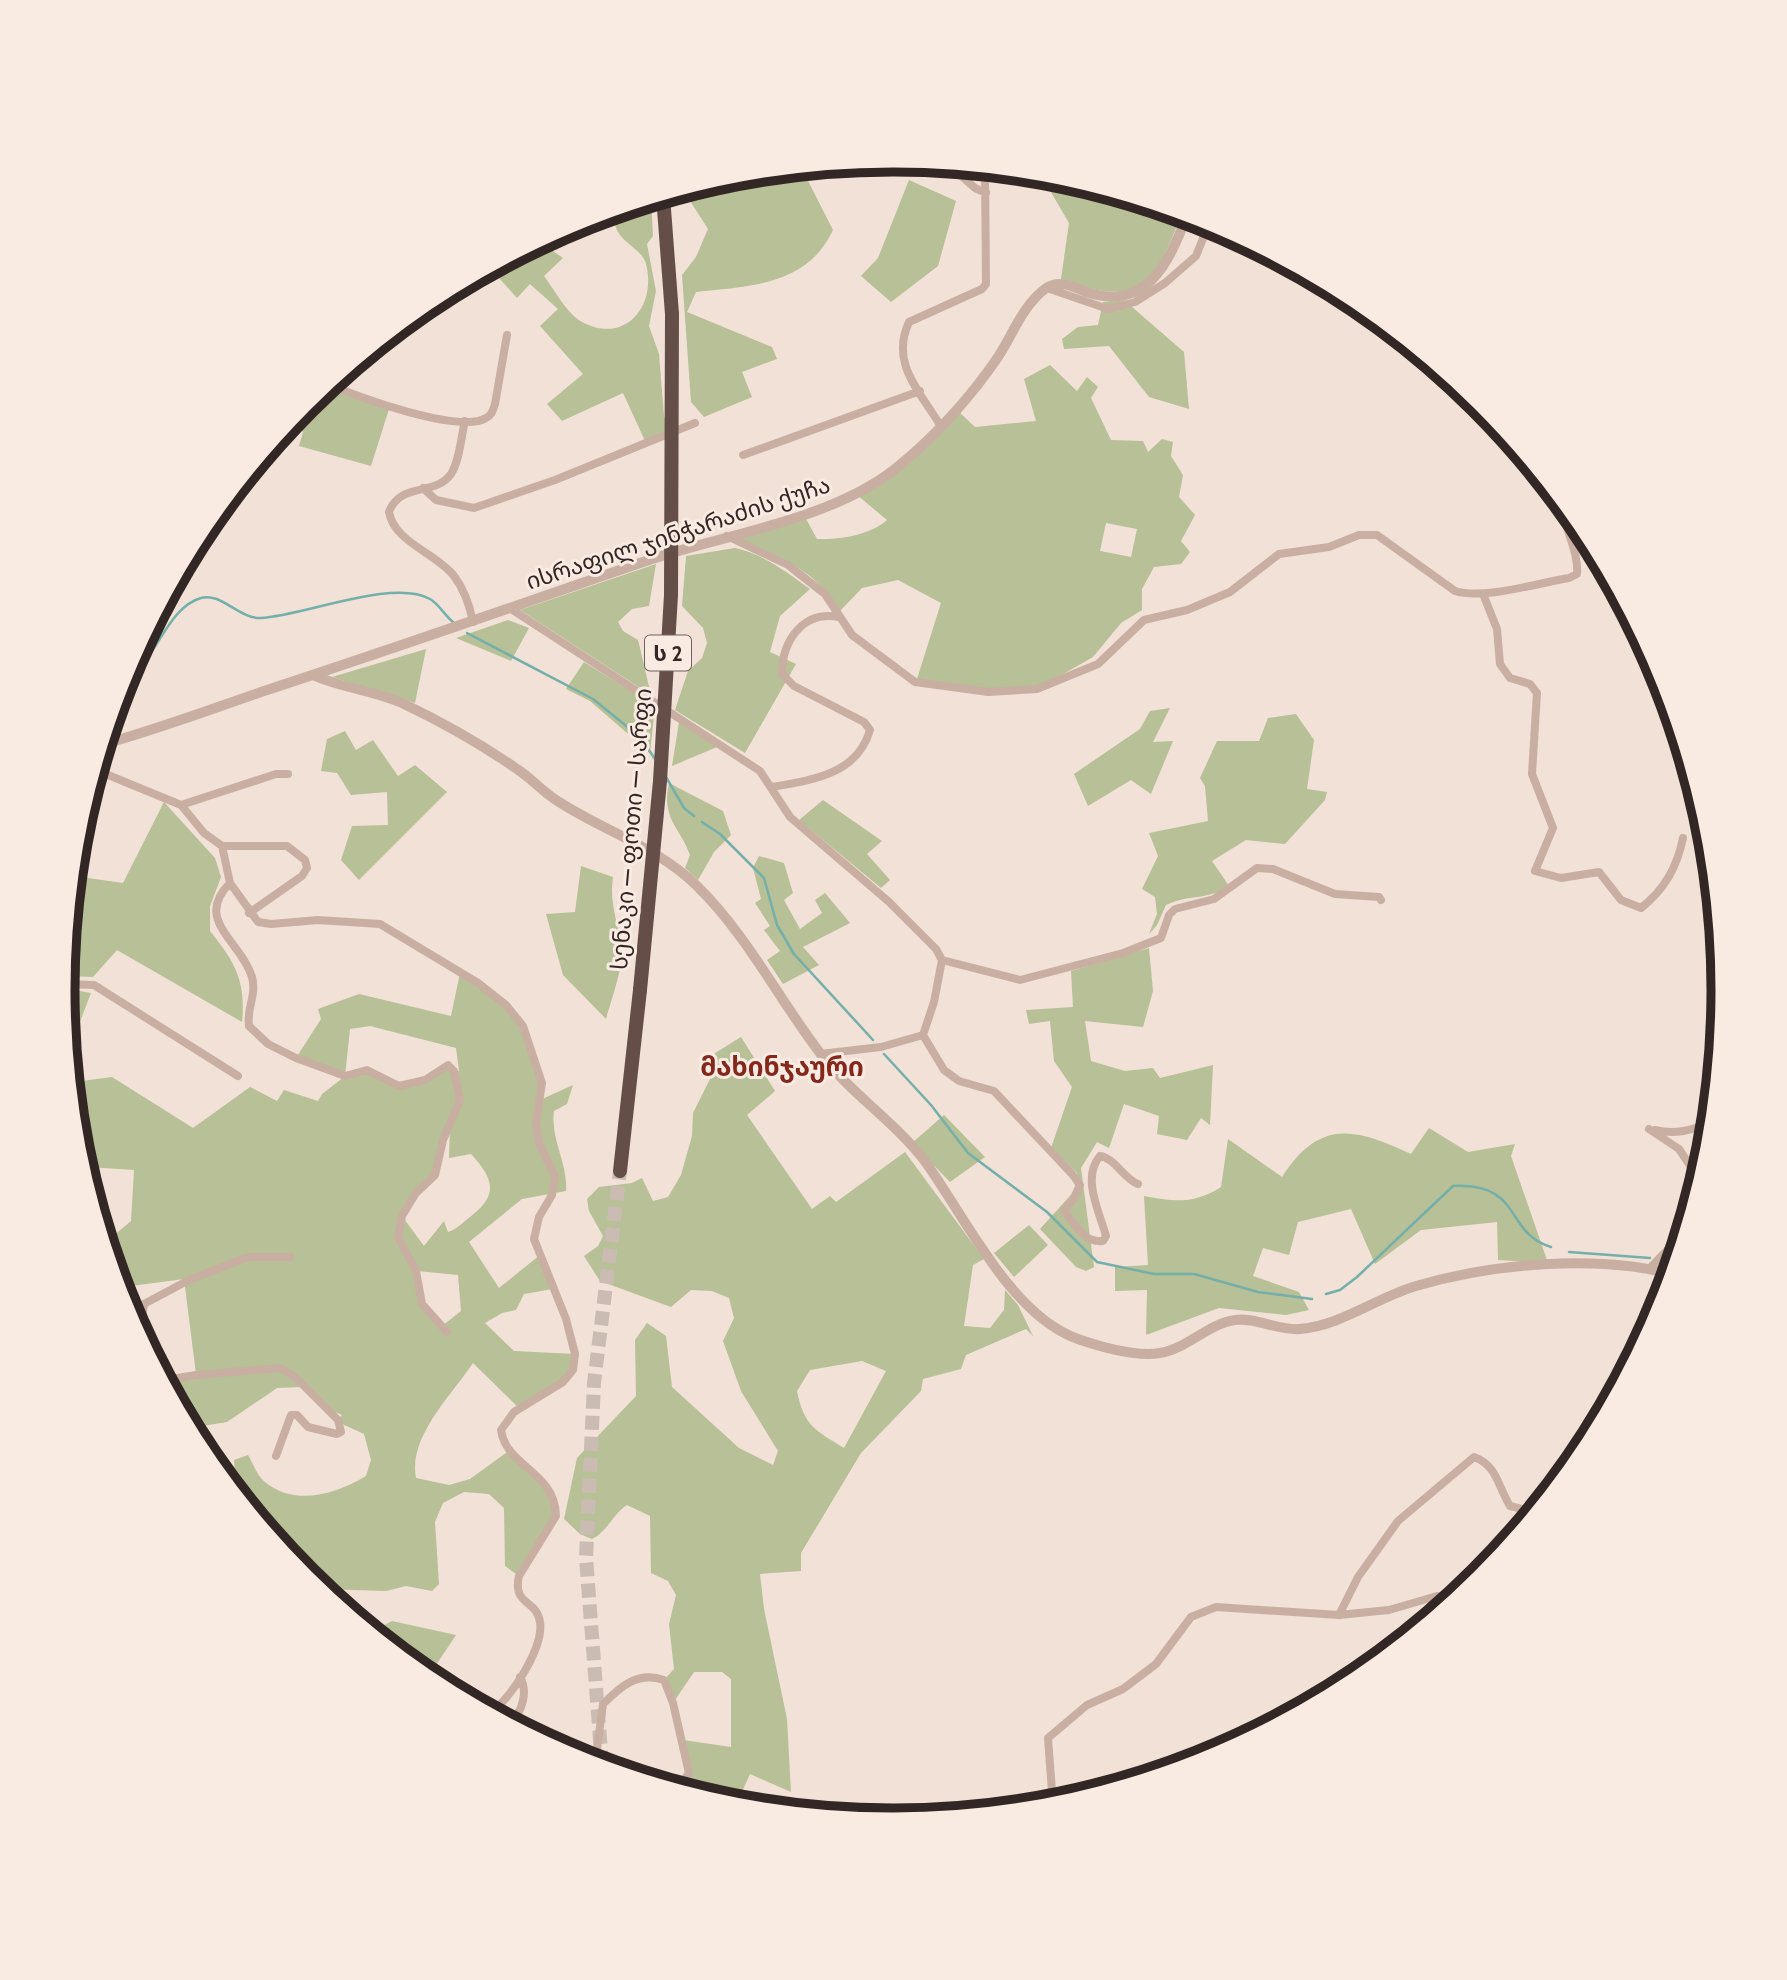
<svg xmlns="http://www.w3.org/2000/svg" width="1787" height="1980" font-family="Cabin,'Noto Sans Georgian',sans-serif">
	<rect width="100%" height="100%" fill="#f1e1d6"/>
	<path fill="#b7c096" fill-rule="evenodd" d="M 802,169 L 833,230 C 807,286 749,286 696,292 L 687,312 L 772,347 L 777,359 L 742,372 L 752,397 L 704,417 L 691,402 L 682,275 L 696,257 L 708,229 L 683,190 L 729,176 L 717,188 L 738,175 Z
		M 1047,175 L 1181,214 C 1157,284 1136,309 1061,279 L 1069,223 L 1048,187 Z
		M 909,180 L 956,201 L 938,266 L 891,302 L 861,276 L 878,258 Z
		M 651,200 L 653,236 L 647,244 L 656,291 L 649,326 L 659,354 L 664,416 L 671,433 L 646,443 L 623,393 L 562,421 L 547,404 L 583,374 L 540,326 L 558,309 L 530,284 L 517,298 L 492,270 L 497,265 L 540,242 L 563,258 L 544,276 C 554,289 567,314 582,322 C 625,345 657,306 646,264 C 643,251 625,244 618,232 C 614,226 616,218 612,212 Z
		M 1124,300 L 1184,352 L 1189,409 L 1149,397 L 1109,346 L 1064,349 L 1062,339 L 1078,327 L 1098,325 L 1103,302 Z
		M 1050,365 L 1077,391 L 1087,377 L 1098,387 L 1091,398 L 1111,440 L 1143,441 L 1148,452 L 1162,439 L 1173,442 L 1171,456 L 1183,475 L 1179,497 L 1195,515 L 1181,541 L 1190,552 L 1181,564 L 1154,567 L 1142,589 L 1142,610 L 1121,623 L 1093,657 L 1037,689 L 988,689 L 917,679 L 941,603 L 898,580 L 862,588 L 840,611 C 815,569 779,557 737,537 L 805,517 L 817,539 C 840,540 870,535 887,520 L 857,495 L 958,411 L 975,427 L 1036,421 L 1024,379 ZM 1106,523 L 1137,529 L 1131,557 L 1100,551 Z
		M 326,387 L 389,409 L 371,466 L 299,446 L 303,432 L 291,421 Z
		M 735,548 C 763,554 787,572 810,589 L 780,616 L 770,652 L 796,664 L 745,753 L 675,710 L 688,671 L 702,658 L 707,643 L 703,628 L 682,606 L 686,556 Z
		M 656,564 L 649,606 L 632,609 L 618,622 L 623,631 L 638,640 L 651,695 L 520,610 Z
		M 508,620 L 529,628 L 511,661 L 456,638 Z
		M 426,649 L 415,703 L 332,677 Z
		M 584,662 L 655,706 L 650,753 L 590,701 L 566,689 Z
		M 1170,708 L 1153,742 L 1173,741 L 1151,794 L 1131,780 L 1088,806 L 1074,774 L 1140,729 L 1150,711 Z
		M 1296,714 L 1314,740 L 1307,789 L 1327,792 L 1325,800 L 1285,844 L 1246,840 L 1212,861 L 1229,886 C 1206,901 1188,894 1166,905 L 1157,925 L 1149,934 L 1157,914 L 1155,897 L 1142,889 L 1158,856 L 1149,833 L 1208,821 L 1205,786 L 1200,778 L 1217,741 L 1259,741 L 1268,718 Z
		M 679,722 L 717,747 L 672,766 Z
		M 345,731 L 356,750 L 373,740 L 398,776 L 415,765 L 447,792 L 359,880 L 341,860 L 352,826 L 388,825 L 387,792 L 351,795 L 337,773 L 321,771 L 327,739 Z
		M 669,783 L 723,811 L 731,835 L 714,852 L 698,880 L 685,868 L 690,855 C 680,826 661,820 669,783 Z
		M 823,800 L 882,841 L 867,854 L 890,880 L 881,888 L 799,820 Z
		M 164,802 L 215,858 L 221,877 L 210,906 L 210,931 C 235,962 246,981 242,1022 L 117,950 L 93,977 L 64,976 L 74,876 L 123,883 Z
		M 759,856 L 784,863 L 793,893 L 784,900 L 800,929 L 822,913 L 815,900 L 825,893 L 850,923 L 803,947 L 819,965 L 783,984 L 767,960 L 780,951 L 764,930 L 770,926 L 755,903 L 761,899 L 753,868 Z
		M 581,866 L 613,877 C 609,903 618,923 622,948 C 624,965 611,1001 606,1019 L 563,975 L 546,914 L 575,912 Z
		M 1149,948 L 1153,991 L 1143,1027 L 1085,1021 L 1091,1061 L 1125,1071 L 1153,1068 L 1160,1078 L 1213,1065 L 1210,1125 L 1201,1118 L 1187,1140 L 1157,1134 L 1159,1116 L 1124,1104 L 1109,1148 L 1097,1142 L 1081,1168 L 1094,1267 L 1086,1271 L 1076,1267 L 1040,1229 L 1078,1187 L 1077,1173 L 1051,1148 L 1072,1087 L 1054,1061 L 1050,1021 L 1029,1024 L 1026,1010 L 1073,1007 L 1071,971 Z
		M 460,973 L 514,1014 L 542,1083 L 540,1100 L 573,1085 L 567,1104 L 554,1111 C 550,1139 568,1163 566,1191 L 522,1199 L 469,1242 L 499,1288 L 540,1255 L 553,1289 L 524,1294 L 516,1310 L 502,1313 L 485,1323 L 514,1351 L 575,1354 C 570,1384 545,1394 520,1409 L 473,1363 C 451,1396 408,1437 416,1478 L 449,1485 L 470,1479 L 510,1450 L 532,1469 L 556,1510 L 519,1576 L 505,1566 L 504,1508 L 489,1494 L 464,1492 L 443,1503 L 435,1522 L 439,1584 L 432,1591 L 406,1586 L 386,1591 L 321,1589 L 306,1577 L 236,1492 L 234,1460 L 248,1455 C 253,1463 257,1476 265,1482 C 295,1507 336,1494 366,1476 L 371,1460 L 364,1434 L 342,1424 L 338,1420 L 342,1415 L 324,1407 L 301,1387 L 277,1388 L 227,1422 L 190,1428 L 177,1402 L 171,1379 L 196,1374 L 184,1279 L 131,1286 L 131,1316 L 106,1242 L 131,1221 L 134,1170 L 88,1167 L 88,1121 L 72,1082 L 63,988 L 91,993 L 73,1040 L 82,1081 L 112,1077 L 193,1128 L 250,1087 L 277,1101 L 284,1090 L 318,1101 L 322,1094 L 344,1077 L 296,1058 L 321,1019 L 318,1009 L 359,994 L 451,1016 ZM 370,1026 L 456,1048 L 459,1071 L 441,1068 C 404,1091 405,1089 367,1070 L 345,1076 L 350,1029 ZM 450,1122 L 449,1158 L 471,1154 C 494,1179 499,1195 470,1217 C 462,1223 459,1228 448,1232 L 444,1221 L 424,1246 L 402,1216 L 435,1175 ZM 417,1271 L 458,1275 L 461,1311 L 442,1326 L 422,1305 Z
		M 741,1037 L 775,1091 L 747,1115 L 812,1209 L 830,1196 L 836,1202 L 905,1152 L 984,1259 L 973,1265 L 964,1326 L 990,1328 L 1004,1310 L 1005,1290 L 1018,1305 L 1033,1336 L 1026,1329 L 966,1355 L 961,1369 L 923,1379 L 921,1391 L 861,1453 L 801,1553 L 801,1571 L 760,1574 L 764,1609 L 787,1719 L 791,1792 L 750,1774 L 736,1805 L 678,1788 L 689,1773 L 683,1740 L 731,1747 L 731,1679 L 722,1672 L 694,1672 L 673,1703 L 664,1680 L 674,1669 L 669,1624 L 676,1595 L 668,1581 L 651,1573 L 650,1516 L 627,1505 C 612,1515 608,1531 592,1539 L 580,1534 L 564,1519 L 577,1458 L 636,1396 L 635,1340 L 647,1323 L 666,1336 L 672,1387 L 739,1448 L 773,1465 L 778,1451 L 741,1391 L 723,1341 L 734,1318 L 729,1298 L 712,1291 L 691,1290 L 671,1307 L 600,1281 L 584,1256 L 598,1246 L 603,1236 L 589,1211 L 587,1199 L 599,1187 L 632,1183 L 642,1178 L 653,1201 L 668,1197 L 681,1175 L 692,1136 L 693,1113 L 712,1075 L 704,1060 ZM 862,1361 L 886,1371 L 844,1448 C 815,1430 804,1426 797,1391 L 810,1370 Z
		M 944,1115 L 985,1157 L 950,1182 L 912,1143 Z
		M 1429,1128 L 1468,1152 L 1515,1144 L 1511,1156 L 1548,1263 L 1498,1260 L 1497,1222 L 1421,1230 L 1375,1264 L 1351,1209 L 1298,1222 L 1289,1255 L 1263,1248 L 1253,1276 L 1299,1292 L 1309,1310 L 1286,1315 L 1219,1308 L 1146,1335 L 1147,1290 L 1115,1291 L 1115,1267 L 1148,1265 L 1144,1196 C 1174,1202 1195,1204 1221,1187 L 1228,1139 L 1282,1177 C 1320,1118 1355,1128 1411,1154 Z
		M 1029,1225 L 1048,1245 L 1014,1277 L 994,1253 Z
		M 392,1621 L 456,1635 L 428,1677 L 366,1626 L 377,1629 Z"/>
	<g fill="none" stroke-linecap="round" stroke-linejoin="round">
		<path stroke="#74afaa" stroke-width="2.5" d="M 467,633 L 593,699 L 640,737 L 655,759
			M 141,665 C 160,646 172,606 201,598 C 221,592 239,619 261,618 C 303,616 393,578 430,599 C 439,604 445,616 453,622
			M 666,777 L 684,808 L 694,816
			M 702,822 L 720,834 L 764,878 L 777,925 L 794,954 L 873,1040
			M 884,1054 L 931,1105 L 968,1153 L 1047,1212 L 1097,1262 L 1154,1274 L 1194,1274 L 1258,1292 L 1312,1299
			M 1569,1252 L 1650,1258
			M 1671,1261 L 1675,1262
			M 1326,1294 L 1340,1290 L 1357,1277 L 1453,1186 C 1524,1183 1503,1232 1551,1247"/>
		<path stroke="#cbbcb3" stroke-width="14" stroke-dasharray="14 7" stroke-linecap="butt" d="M 602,1765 L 586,1558 L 594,1383 L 620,1171"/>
		<path stroke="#c9afa2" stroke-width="8" d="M 949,165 L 975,188 L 986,193
			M 548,237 L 564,239
			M 1047,288 L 1108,309 L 1135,302 L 1165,283 L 1196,256 L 1206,231 L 1206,221
			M 329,384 C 356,397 460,434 486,418 C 492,415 493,410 495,404 L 507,335
			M 465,421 C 461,436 460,460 451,474 C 436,496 400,482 389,512 C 394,542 436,553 454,576 C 464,589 470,607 473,622
			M 940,425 C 919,390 890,363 909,322 L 982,289 L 986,284 L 985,168
			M 743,455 L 920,391
			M 423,488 L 436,500 L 474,508 L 555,480 L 695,423
			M 727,536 L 788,565 L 825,594 L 852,635 L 915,682 L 988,692 L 1037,689 L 1098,664 L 1144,620 L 1187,610 L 1230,592 L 1279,554 L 1329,547 L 1359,535 L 1377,535 L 1455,591 C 1483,600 1538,583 1569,578 L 1577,574 C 1579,550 1563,528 1562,502
			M 1483,594 L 1497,629 L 1500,664 L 1510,678 L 1530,684 L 1537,693 L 1532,774 L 1553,828 L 1535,871 L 1561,878 L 1599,872 L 1621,900 L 1641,908 C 1665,889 1677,867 1683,838
			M 511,609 L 760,771 L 790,817 L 888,901 L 936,949 L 942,960 L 934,1002 L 923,1035 L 944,1070 L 959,1081 L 994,1091 L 1072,1174 L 1080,1185 L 1074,1198 L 1064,1211 C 1076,1225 1083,1243 1103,1241 L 1106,1236 C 1100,1213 1081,1178 1100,1156 C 1116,1159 1123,1178 1138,1184
			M 96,770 L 181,805 L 204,833 L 222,846 L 230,883 L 258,922 L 271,924 L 318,920 L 380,924 L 478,983 L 506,1005 L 523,1026 L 542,1083 L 536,1123 L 539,1143 L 555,1177 L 552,1195 L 539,1217 L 534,1239 L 566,1319 L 575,1354 L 573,1370 L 563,1382 L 514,1412 L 501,1430 C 506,1467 555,1471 556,1516 L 519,1576 C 512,1606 537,1599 540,1622 C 544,1647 511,1699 491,1712
			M 772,787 C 811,780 857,775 870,730 L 864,722 L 794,686 L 782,674 C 782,642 802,610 839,617
			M 181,805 L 276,774 L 288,774
			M 222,846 L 287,846 L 305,860 L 307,868 L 302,876 L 249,913
			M 230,883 C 193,920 241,941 252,977 C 257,995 246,1009 249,1026 L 268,1044 L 296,1058 L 345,1076 L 367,1070 L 399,1086 L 425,1080 L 448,1065 L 454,1071 L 460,1100 L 443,1140 L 435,1175 L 416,1193 L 402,1216 L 398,1237 L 416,1271 L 422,1304 L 447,1332
			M 942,960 L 1020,980 L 1123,953 L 1161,938 L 1169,915 L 1175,909 L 1214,899 L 1257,868 L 1273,869 L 1335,894 L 1379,897 L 1381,900
			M 64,984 L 94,985 L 238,1076
			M 820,1054 L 881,1047 L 923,1035
			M 1649,1129 L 1679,1149 L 1693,1170 L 1694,1188 L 1675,1242 L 1649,1269
			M 1655,1130 C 1676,1135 1691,1130 1711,1123
			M 140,1333 L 144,1304 L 189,1280 L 248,1257 L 290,1257
			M 165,1380 L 196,1375 L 280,1368 L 295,1377 L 338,1420 L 341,1432 L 337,1434 L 308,1427 L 297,1415 L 291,1415 L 276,1456
			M 1339,1615 L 1358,1577 L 1398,1521 L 1474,1457 C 1497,1465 1498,1487 1510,1506 L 1534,1512
			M 510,1722 C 523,1712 528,1691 520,1677
			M 590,1762 L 597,1749 L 603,1704 C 621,1686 638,1671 664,1680 L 673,1703 L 689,1773 L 678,1788
			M 1053,1805 L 1048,1738 L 1087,1705 L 1123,1689 L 1156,1664 L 1191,1617 L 1216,1607 L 1339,1615 L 1389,1610 L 1437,1596 L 1457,1597"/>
		<path stroke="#c9afa2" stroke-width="10" d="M 315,676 C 343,688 374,691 402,703 C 442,722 481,744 517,769 C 531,778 542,791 556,800 C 601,830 658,847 697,886 C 747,935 778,998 820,1053 C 850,1093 895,1122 924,1160 C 965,1216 1010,1315 1078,1339 C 1101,1347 1136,1357 1160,1353 C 1187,1349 1207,1324 1235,1320 C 1256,1317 1278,1331 1300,1329 C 1340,1326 1378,1297 1416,1286 C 1492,1264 1595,1254 1671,1274
			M 104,744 C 158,729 209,710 261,692 C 390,650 518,605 646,561 C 724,534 829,521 895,469 C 933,439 971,397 998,357 C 1012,336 1023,305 1045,289 C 1059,279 1071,286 1086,292 C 1147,312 1169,263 1187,215"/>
		<path stroke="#664e48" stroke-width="14" d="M 663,196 L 672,314
			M 620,1171 L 640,990"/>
		<path stroke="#664e48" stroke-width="14" d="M 640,990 L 660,781 L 671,595 L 672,314"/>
	</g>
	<g text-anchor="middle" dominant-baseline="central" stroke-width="6" stroke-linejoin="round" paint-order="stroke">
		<rect fill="#f9ebe2" stroke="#6e625e" stroke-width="2" x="645" y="635.5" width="46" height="35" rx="5"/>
		<g font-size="21" font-weight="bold" fill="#332725">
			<text x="668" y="653">ს 2</text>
		</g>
		<g font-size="23" fill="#332725" stroke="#f9ebe2">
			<text transform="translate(678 533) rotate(-18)">ისრაფილ ჯინჭარაძის ქუჩა</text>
			<text transform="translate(631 829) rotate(-85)">სენაკი — ფოთი — სარფი</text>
		</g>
		<g font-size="26" font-weight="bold" fill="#85271b" stroke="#f9ebe2">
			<text x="782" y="1067">მახინჯაური</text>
		</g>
	</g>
	<path d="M0 0H1787V1980H0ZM75 990a818 818 0 1 1 1636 0a818 818 0 1 1-1636 0Z" fill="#f9ebe2" fill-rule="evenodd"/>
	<path fill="none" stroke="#332725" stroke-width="9" d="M75 990a818 818 0 1 1 1636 0a818 818 0 1 1-1636 0Z"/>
</svg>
